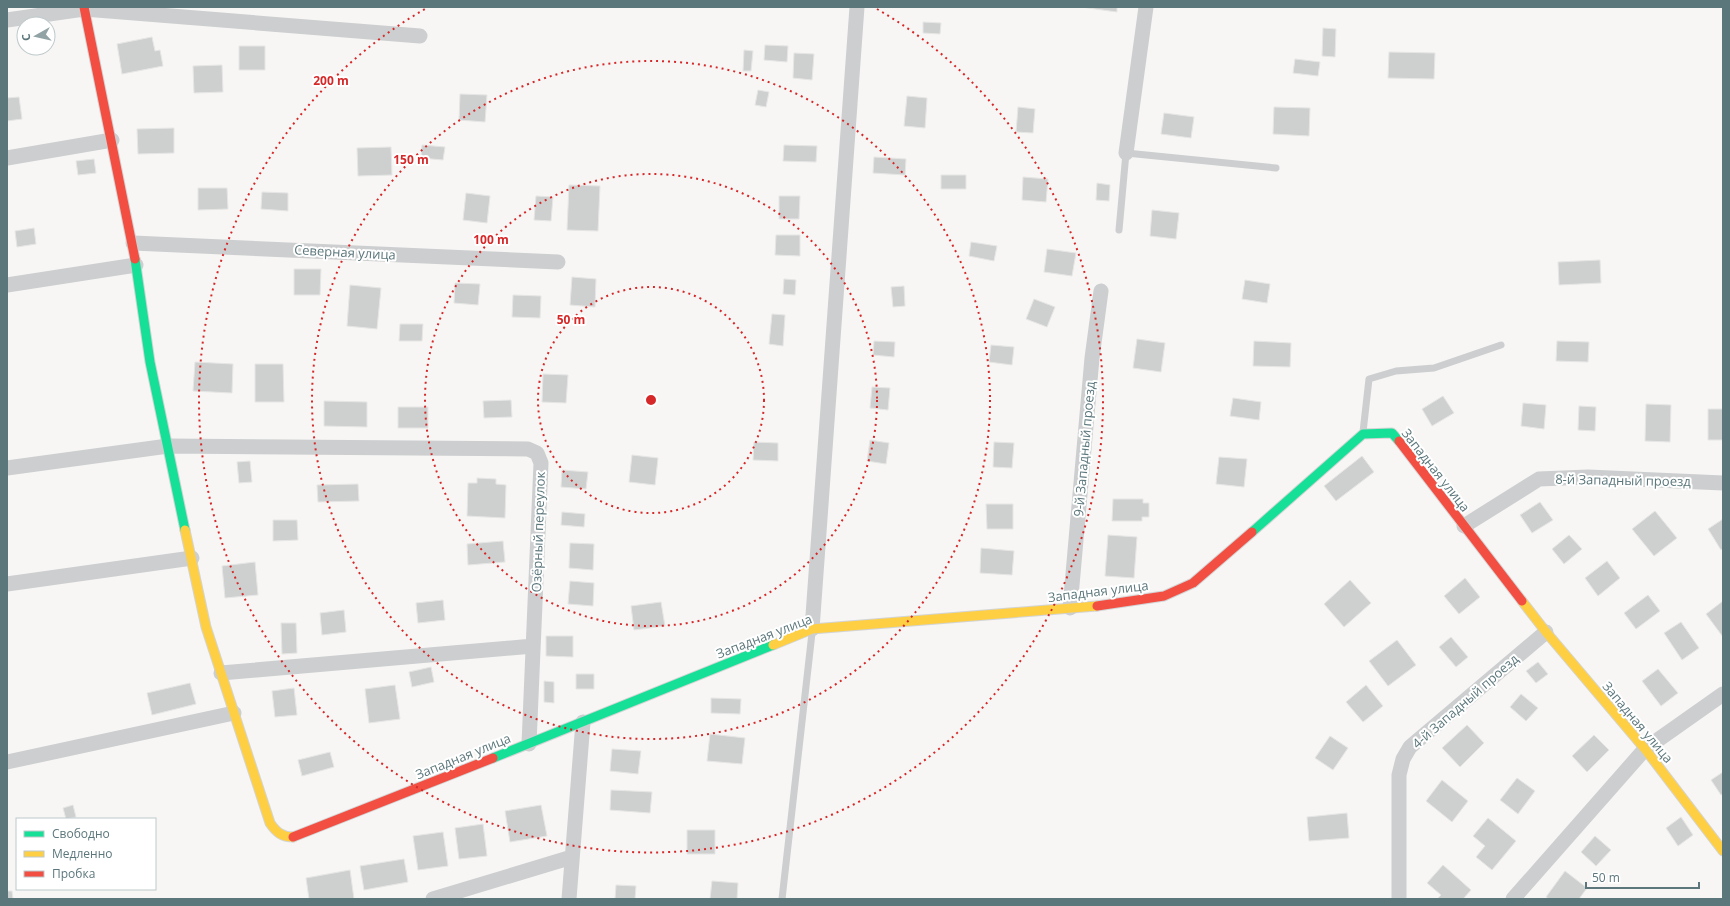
<svg xmlns="http://www.w3.org/2000/svg" width="1730" height="906" font-family="'Open Sans',sans-serif">
	<rect width="100%" height="100%" fill="#f7f6f5"/>
	<path fill="#ced0d0" stroke="#e6e6e5" d="M 1081,7 L 1117,7 L 1117,12 Z
		M 923,22 L 941,23 L 940,34 L 923,33 Z
		M 1323,28 L 1336,29 L 1335,57 L 1322,56 Z
		M 152,37 L 155,51 L 160,50 L 163,66 L 122,74 L 117,44 Z
		M 765,45 L 788,46 L 787,62 L 764,60 Z
		M 239,46 L 265,46 L 265,70 L 239,70 Z
		M 744,50 L 753,51 L 751,71 L 743,71 Z
		M 1389,52 L 1435,53 L 1434,79 L 1388,78 Z
		M 794,53 L 814,54 L 812,80 L 793,78 Z
		M 1295,59 L 1320,62 L 1318,76 L 1293,73 Z
		M 222,65 L 223,92 L 194,93 L 193,66 Z
		M 758,90 L 769,92 L 766,107 L 755,105 Z
		M 460,94 L 487,95 L 485,122 L 459,120 Z
		M 907,96 L 927,98 L 925,128 L 904,126 Z
		M 19,97 L 22,119 L 7,121 L 7,98 Z
		M 1018,107 L 1035,109 L 1033,133 L 1016,132 Z
		M 1274,107 L 1310,108 L 1309,136 L 1273,134 Z
		M 1164,113 L 1194,117 L 1191,138 L 1161,134 Z
		M 174,128 L 174,153 L 138,154 L 137,129 Z
		M 422,145 L 445,147 L 443,160 L 421,158 Z
		M 784,145 L 817,146 L 816,162 L 783,161 Z
		M 391,147 L 392,175 L 358,176 L 357,148 Z
		M 874,157 L 906,159 L 905,175 L 873,173 Z
		M 94,159 L 96,173 L 78,175 L 76,161 Z
		M 941,175 L 966,175 L 966,189 L 941,189 Z
		M 1023,177 L 1048,179 L 1046,202 L 1022,200 Z
		M 1097,183 L 1110,185 L 1109,201 L 1096,200 Z
		M 569,185 L 600,186 L 598,231 L 567,230 Z
		M 198,188 L 227,188 L 228,209 L 198,210 Z
		M 262,192 L 288,193 L 288,211 L 261,209 Z
		M 466,193 L 490,196 L 487,223 L 463,220 Z
		M 536,196 L 553,197 L 551,221 L 534,220 Z
		M 779,196 L 800,196 L 799,219 L 779,219 Z
		M 1152,210 L 1179,213 L 1176,239 L 1150,236 Z
		M 34,228 L 36,244 L 17,247 L 15,231 Z
		M 776,235 L 800,235 L 800,256 L 775,255 Z
		M 971,242 L 997,246 L 994,261 L 969,256 Z
		M 1047,249 L 1076,253 L 1072,276 L 1044,272 Z
		M 1600,260 L 1601,283 L 1559,285 L 1558,262 Z
		M 294,269 L 321,269 L 320,295 L 294,295 Z
		M 572,277 L 596,279 L 595,307 L 570,305 Z
		M 784,279 L 796,280 L 795,295 L 783,294 Z
		M 1245,280 L 1270,284 L 1267,303 L 1242,299 Z
		M 455,283 L 480,284 L 478,305 L 454,303 Z
		M 350,285 L 381,288 L 377,329 L 347,326 Z
		M 904,286 L 905,306 L 893,307 L 891,287 Z
		M 513,295 L 541,296 L 540,318 L 512,317 Z
		M 1034,299 L 1055,307 L 1047,327 L 1026,319 Z
		M 772,314 L 785,315 L 783,346 L 769,344 Z
		M 400,324 L 423,324 L 422,341 L 399,341 Z
		M 1137,339 L 1165,343 L 1161,372 L 1133,368 Z
		M 874,341 L 895,342 L 894,357 L 873,355 Z
		M 1254,341 L 1291,343 L 1290,367 L 1253,366 Z
		M 1557,341 L 1589,342 L 1588,362 L 1556,361 Z
		M 991,345 L 1014,347 L 1012,365 L 989,362 Z
		M 195,362 L 233,364 L 232,393 L 193,391 Z
		M 255,364 L 283,364 L 284,402 L 255,402 Z
		M 543,374 L 568,375 L 566,403 L 542,402 Z
		M 872,387 L 890,388 L 888,410 L 870,408 Z
		M 1443,396 L 1454,413 L 1432,426 L 1422,409 Z
		M 1233,398 L 1261,402 L 1259,420 L 1230,416 Z
		M 511,400 L 512,417 L 484,418 L 483,401 Z
		M 324,401 L 367,402 L 367,427 L 324,426 Z
		M 1523,403 L 1546,405 L 1544,429 L 1521,426 Z
		M 1646,404 L 1671,405 L 1670,442 L 1645,441 Z
		M 1579,406 L 1596,407 L 1595,431 L 1578,430 Z
		M 398,407 L 428,407 L 428,428 L 398,428 Z
		M 1708,409 L 1723,409 L 1723,440 L 1708,440 Z
		M 870,440 L 889,443 L 886,464 L 867,461 Z
		M 754,442 L 778,443 L 778,461 L 753,460 Z
		M 994,442 L 1014,443 L 1012,468 L 993,467 Z
		M 632,455 L 658,458 L 655,485 L 629,482 Z
		M 1362,456 L 1374,472 L 1336,501 L 1324,486 Z
		M 1219,457 L 1247,459 L 1244,487 L 1216,484 Z
		M 250,461 L 252,482 L 239,483 L 237,462 Z
		M 562,470 L 588,472 L 586,489 L 561,487 Z
		M 477,478 L 496,479 L 496,484 L 506,485 L 505,518 L 467,516 L 468,483 L 477,483 Z
		M 358,484 L 359,501 L 318,502 L 317,485 Z
		M 1113,499 L 1143,499 L 1143,503 L 1149,503 L 1149,517 L 1142,517 L 1142,521 L 1112,521 Z
		M 1540,502 L 1553,520 L 1532,533 L 1520,515 Z
		M 986,504 L 1013,504 L 1013,529 L 987,529 Z
		M 1655,511 L 1677,538 L 1654,556 L 1632,529 Z
		M 562,512 L 585,514 L 584,527 L 561,525 Z
		M 1723,519 L 1723,548 L 1721,550 L 1708,529 Z
		M 273,520 L 297,520 L 298,540 L 273,541 Z
		M 1108,535 L 1137,537 L 1134,578 L 1105,576 Z
		M 1569,535 L 1582,549 L 1564,564 L 1552,549 Z
		M 503,541 L 505,562 L 468,565 L 467,544 Z
		M 570,543 L 594,544 L 593,570 L 569,568 Z
		M 981,548 L 1014,551 L 1012,575 L 980,573 Z
		M 1607,561 L 1620,578 L 1598,596 L 1585,578 Z
		M 255,562 L 258,595 L 225,598 L 222,566 Z
		M 1465,578 L 1480,597 L 1459,614 L 1444,596 Z
		M 1350,580 L 1371,603 L 1344,627 L 1324,604 Z
		M 570,581 L 594,583 L 593,606 L 568,604 Z
		M 1648,595 L 1660,611 L 1636,629 L 1624,613 Z
		M 443,600 L 445,620 L 418,623 L 416,603 Z
		M 1723,601 L 1723,637 L 1706,614 Z
		M 661,602 L 665,626 L 634,630 L 631,606 Z
		M 344,610 L 346,632 L 322,635 L 320,613 Z
		M 1681,622 L 1699,648 L 1682,660 L 1664,633 Z
		M 281,623 L 296,623 L 297,653 L 282,654 Z
		M 546,636 L 573,636 L 573,657 L 546,656 Z
		M 1451,637 L 1468,657 L 1456,667 L 1439,647 Z
		M 1397,640 L 1416,665 L 1388,686 L 1369,661 Z
		M 1538,662 L 1548,674 L 1536,683 L 1526,671 Z
		M 431,667 L 434,682 L 412,687 L 409,672 Z
		M 1658,669 L 1678,693 L 1661,706 L 1642,681 Z
		M 576,674 L 594,674 L 594,689 L 576,689 Z
		M 544,681 L 554,682 L 554,703 L 544,702 Z
		M 190,683 L 196,704 L 152,715 L 147,693 Z
		M 395,685 L 400,719 L 369,723 L 365,689 Z
		M 1366,685 L 1383,706 L 1363,722 L 1346,702 Z
		M 294,688 L 297,715 L 275,717 L 272,691 Z
		M 1521,694 L 1538,708 L 1526,721 L 1510,707 Z
		M 711,698 L 741,699 L 740,714 L 711,713 Z
		M 1467,725 L 1484,743 L 1460,767 L 1442,748 Z
		M 710,734 L 745,738 L 742,764 L 707,761 Z
		M 1594,735 L 1609,750 L 1587,772 L 1572,756 Z
		M 1330,736 L 1348,748 L 1333,770 L 1315,758 Z
		M 612,749 L 641,751 L 638,774 L 610,771 Z
		M 330,752 L 334,767 L 302,776 L 298,760 Z
		M 1723,772 L 1723,794 L 1721,795 L 1711,780 Z
		M 1517,778 L 1535,791 L 1518,814 L 1500,800 Z
		M 1442,780 L 1468,801 L 1452,822 L 1426,801 Z
		M 611,790 L 652,792 L 650,813 L 610,810 Z
		M 73,805 L 76,817 L 66,819 L 63,808 Z
		M 541,805 L 547,836 L 510,842 L 505,811 Z
		M 1347,813 L 1349,838 L 1309,841 L 1307,817 Z
		M 1681,817 L 1693,835 L 1678,846 L 1666,828 Z
		M 1488,818 L 1516,841 L 1492,870 L 1476,857 L 1485,846 L 1473,836 Z
		M 483,824 L 487,856 L 459,859 L 455,828 Z
		M 687,830 L 715,830 L 715,854 L 687,854 Z
		M 443,832 L 448,866 L 418,870 L 413,836 Z
		M 1595,836 L 1611,850 L 1596,866 L 1581,852 Z
		M 404,859 L 408,882 L 364,890 L 360,866 Z
		M 1443,865 L 1471,890 L 1463,899 L 1437,899 L 1441,895 L 1427,883 Z
		M 350,870 L 354,899 L 309,899 L 306,878 Z
		M 1565,871 L 1587,888 L 1579,899 L 1549,899 L 1546,897 Z
		M 712,881 L 738,883 L 737,899 L 710,899 Z
		M 616,885 L 636,886 L 635,899 L 615,899 Z
		M 7,891 L 12,891 L 13,899 L 7,899 Z"/>
	<g fill="none" stroke-linecap="round" stroke-linejoin="round">
		<defs>
			<path id="fast" d="M 135,259 L 150,362 L 185,530
				M 1252,532 L 1363,434 L 1392,433 L 1399,441
				M 493,758 L 773,645"/>
			<path id="slow" d="M 185,530 L 206,627 L 270,823 C 276,832 282,837 293,837
				M 1522,601 L 1546,632 L 1645,749 L 1723,851
				M 773,645 L 812,629 L 1097,606"/>
			<path id="jam" d="M 84,7 L 135,259
				M 1399,441 L 1522,601
				M 1097,606 L 1164,596 L 1193,583 L 1252,532
				M 293,837 L 493,758"/>
		</defs>
		<use href="#fast" stroke="#d3d4d5" stroke-width="11"/>
		<use href="#slow" stroke="#d3d4d5" stroke-width="11"/>
		<use href="#jam" stroke="#d3d4d5" stroke-width="11"/>
		<path stroke="#cccecf" stroke-width="7" d="M 1119,230 L 1126,153 L 1276,168
			M 1363,432 L 1369,379 L 1396,371 L 1434,368 L 1501,345
			M 782,899 L 812,633"/>
		<path stroke="#cccecf" stroke-width="15" d="M 7,20 L 84,9 L 420,36
			M 1126,153 L 1146,7
			M 7,158 L 112,140
			M 133,243 L 558,262
			M 7,285 L 136,265
			M 7,468 L 168,446 L 528,449 L 537,453 L 541,463 L 529,744
			M 1464,526 L 1539,479 L 1588,477 L 1723,483
			M 7,584 L 192,558
			M 1070,608 L 1092,358 L 1101,291
			M 812,629 L 857,7
			M 221,673 L 533,646
			M 7,762 L 234,713
			M 433,899 L 572,857
			M 569,899 L 583,722
			M 1399,899 L 1399,775 L 1403,759 L 1410,747 L 1546,632
			M 1513,899 L 1645,749 L 1723,694"/>
		<use href="#fast" stroke="#16e098" stroke-width="9"/>
		<use href="#slow" stroke="#ffcf43" stroke-width="9"/>
		<use href="#jam" stroke="#f24e42" stroke-width="9"/>
	</g>
	<g fill="none" stroke="#d62828" stroke-width="2" stroke-dasharray="2 4">
		<circle cx="651" cy="400" r="113"/>
		<circle cx="651" cy="400" r="226"/>
		<circle cx="651" cy="400" r="339"/>
		<path d="M877 9A452 452 0 1 1 425 9"/>
	</g>
	<g text-anchor="middle" dominant-baseline="central" stroke-width="4" stroke-linejoin="round" paint-order="stroke">
		<g font-size="13" fill="#5c777c" stroke="#fff">
			<text transform="translate(345 252) rotate(3)">Северная улица</text>
			<text transform="translate(1084 449) rotate(-85)">9-й Западный проезд</text>
			<text transform="translate(1436 470) rotate(52)">Западная улица</text>
			<text transform="translate(1623 480) rotate(1)">8-й Западный проезд</text>
			<text transform="translate(538 532) rotate(-88)">Озёрный переулок</text>
			<text transform="translate(1098 591) rotate(-7)">Западная улица</text>
			<text transform="translate(764 636) rotate(-21)">Западная улица</text>
			<text transform="translate(1465 701) rotate(-41)">4-й Западный проезд</text>
			<text transform="translate(1638 722) rotate(50)">Западная улица</text>
			<text transform="translate(463 756) rotate(-22)">Западная улица</text>
		</g>
	</g>
	<circle cx="651" cy="400" r="6" fill="#d62828" stroke="#fff" stroke-width="2"/>
	<g font-size="12" text-anchor="middle" font-weight="bold" fill="#d62828" stroke="#fff" stroke-width="4" stroke-linejoin="round" paint-order="stroke">
		<text x="331" y="85">200 m</text>
		<text x="411" y="164">150 m</text>
		<text x="491" y="244">100 m</text>
		<text x="571" y="324">50 m</text>
	</g>
	<rect width="1730" height="906" fill="none" stroke="#5c777c" stroke-width="16"/>
	<rect x="16" y="818" width="140" height="72" fill="#ffffff" stroke="#bec9cb"/>
	<rect x="24" y="831" width="20" height="6" fill="#16e098" stroke="#bec9cb"/>
	<text x="52" y="838" font-size="12" fill="#5c777c">Свободно</text>
	<rect x="24" y="851" width="20" height="6" fill="#ffcf43" stroke="#bec9cb"/>
	<text x="52" y="858" font-size="12" fill="#5c777c">Медленно</text>
	<rect x="24" y="871" width="20" height="6" fill="#f24e42" stroke="#bec9cb"/>
	<text x="52" y="878" font-size="12" fill="#5c777c">Пробка</text>
	<g transform="translate(36 36) rotate(262)"><circle r="19" fill="#ffffff" stroke="#bec9cb"/>
	<path d="M0-3L7 15L0 10L-7 15Z" fill="#92a3a6"/>
	<text y="-6" font-size="11" font-weight="bold" text-anchor="middle" fill="#5c777c">С</text>
	</g>
	<path d="M1586 882v6h113v-6" fill="none" stroke="#5c777c" stroke-width="2"/>
	<text x="1592" y="882" font-size="12" fill="#5c777c" stroke="#ffffff" stroke-width="3" paint-order="stroke">50 m</text>
</svg>
